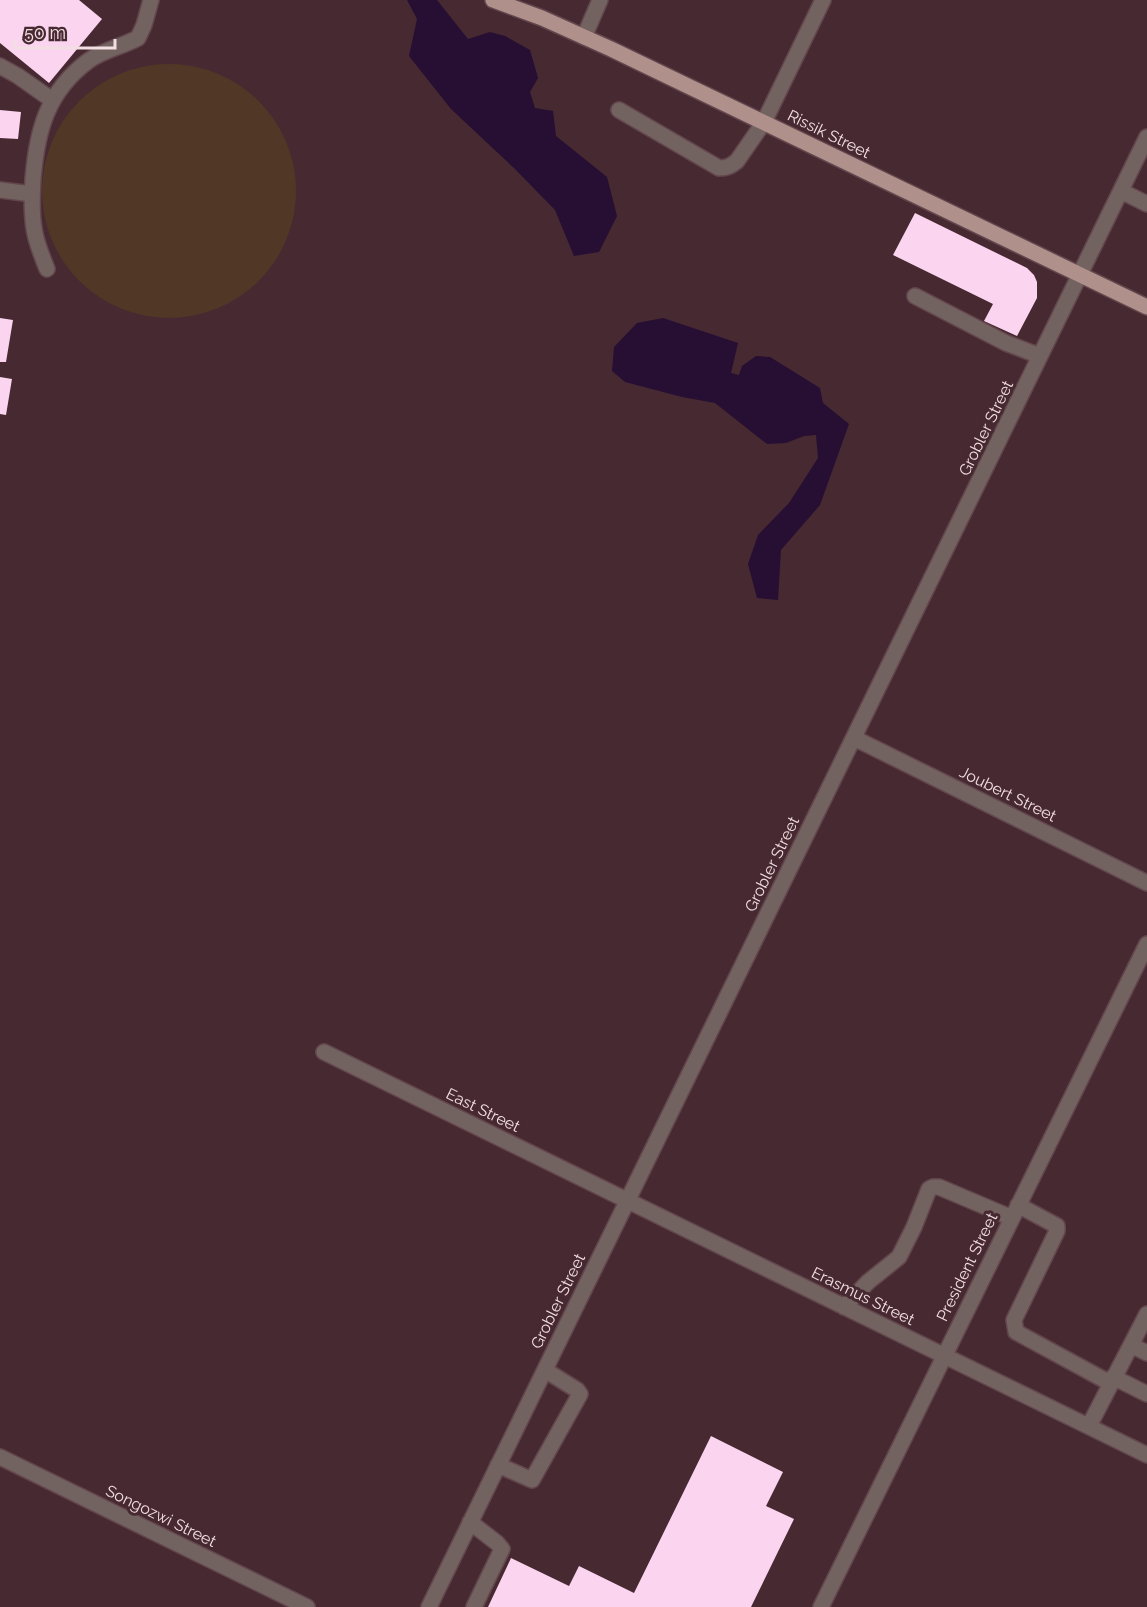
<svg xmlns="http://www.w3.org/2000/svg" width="1147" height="1607" font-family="Raleway,sans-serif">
	<rect width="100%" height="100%" fill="#472931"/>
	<path fill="#513826" d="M42 191a127 127 0 1 1 254 0a127 127 0 1 1-254 0Z"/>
	<path fill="#260f33" d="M 407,0 L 437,0 L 468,39 L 490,32 L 505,36 L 530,50 L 538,78 L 530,92 L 535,108 L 553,111 L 556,136 L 607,177 L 617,216 L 599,252 L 574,256 L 555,210 L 514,168 L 451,109 L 409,56 L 417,19 Z
		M 663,318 L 738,343 L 731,373 L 739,375 L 742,366 L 756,356 L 770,357 L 820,388 L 823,403 L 849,424 L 820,505 L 781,550 L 778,600 L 757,598 L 748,564 L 758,535 L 789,503 L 818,458 L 816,435 L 804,436 L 786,443 L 767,444 L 715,403 L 682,397 L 625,382 L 612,371 L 614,347 L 637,323 Z"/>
	<path fill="#fbd4ef" d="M 0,0 L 79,0 L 102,19 L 49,83 L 0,43 Z
		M 0,110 L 21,112 L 18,139 L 0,138 Z
		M 915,213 L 1027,268 L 1034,275 L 1037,282 L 1037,298 L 1017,336 L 984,321 L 993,304 L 893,255 Z
		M 0,318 L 13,320 L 6,362 L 0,362 Z
		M 0,377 L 12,379 L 6,415 L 0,414 Z
		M 711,1436 L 783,1472 L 766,1506 L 794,1519 L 751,1607 L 488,1607 L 511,1558 L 569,1586 L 579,1566 L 634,1593 Z"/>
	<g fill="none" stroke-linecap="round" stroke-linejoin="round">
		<defs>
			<path id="minor" d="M 584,37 L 600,0
				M 0,66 L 18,76 L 52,100
				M 619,110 L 719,168 C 727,168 731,166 737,161 L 764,122 L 823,0
				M 0,190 L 32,194
				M 1121,191 L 1147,204
				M 47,269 C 43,259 39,249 36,238 C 31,219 32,198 33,179 C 37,130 47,92 88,61 C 103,50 121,47 138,38 L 144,25 L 151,0
				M 915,296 L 1006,343 L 1040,356
				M 854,738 L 1147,883
				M 324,1052 L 1147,1455
				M 1018,1205 L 1057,1226 L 1057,1231 L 1014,1320 L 1016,1332 L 1110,1383
				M 844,1307 L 868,1282 L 899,1257 L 914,1227 L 929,1189 L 933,1187 L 939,1187 L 1012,1218
				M 1131,1345 L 1147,1314
				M 1113,1377 L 1147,1394
				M 1089,1426 L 1131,1345 L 1147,1353
				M 0,1457 L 307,1607
				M 498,1465 L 532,1480 L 580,1394 L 577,1390 L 545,1370
				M 470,1522 L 497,1543 L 502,1549 L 474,1607
				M 429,1607 L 1147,137
				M 821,1607 L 1147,944"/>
			<path id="major" d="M 493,0 L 542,18 L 611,49 L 1147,307"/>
		</defs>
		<use href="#minor" stroke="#63464d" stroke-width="18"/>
		<use href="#major" stroke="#63464d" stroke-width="18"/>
		<use href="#minor" stroke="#726260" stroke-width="15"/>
		<use href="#major" stroke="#af908b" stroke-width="15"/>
	</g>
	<g text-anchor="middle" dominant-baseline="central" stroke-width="6" stroke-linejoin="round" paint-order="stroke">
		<g font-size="16" fill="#f3dfe3" stroke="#472931">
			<text transform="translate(829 134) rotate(26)">Rissik Street</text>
			<text transform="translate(986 428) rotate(-64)">Grobler Street</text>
			<text transform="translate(1008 794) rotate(26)">Joubert Street</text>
			<text transform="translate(772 864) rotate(-64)">Grobler Street</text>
			<text transform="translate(483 1110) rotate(26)">East Street</text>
			<text transform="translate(967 1267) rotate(-64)">President Street</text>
			<text transform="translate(863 1296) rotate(26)">Erasmus Street</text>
			<text transform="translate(558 1301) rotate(-64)">Grobler Street</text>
			<text transform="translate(161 1516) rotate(26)">Songozwi Street</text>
		</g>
	</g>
	<path d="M15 39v9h100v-9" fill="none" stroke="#f3dfe3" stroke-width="3"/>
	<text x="24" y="39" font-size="18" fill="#f3dfe3" stroke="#472931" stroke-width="4.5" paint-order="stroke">50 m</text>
</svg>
